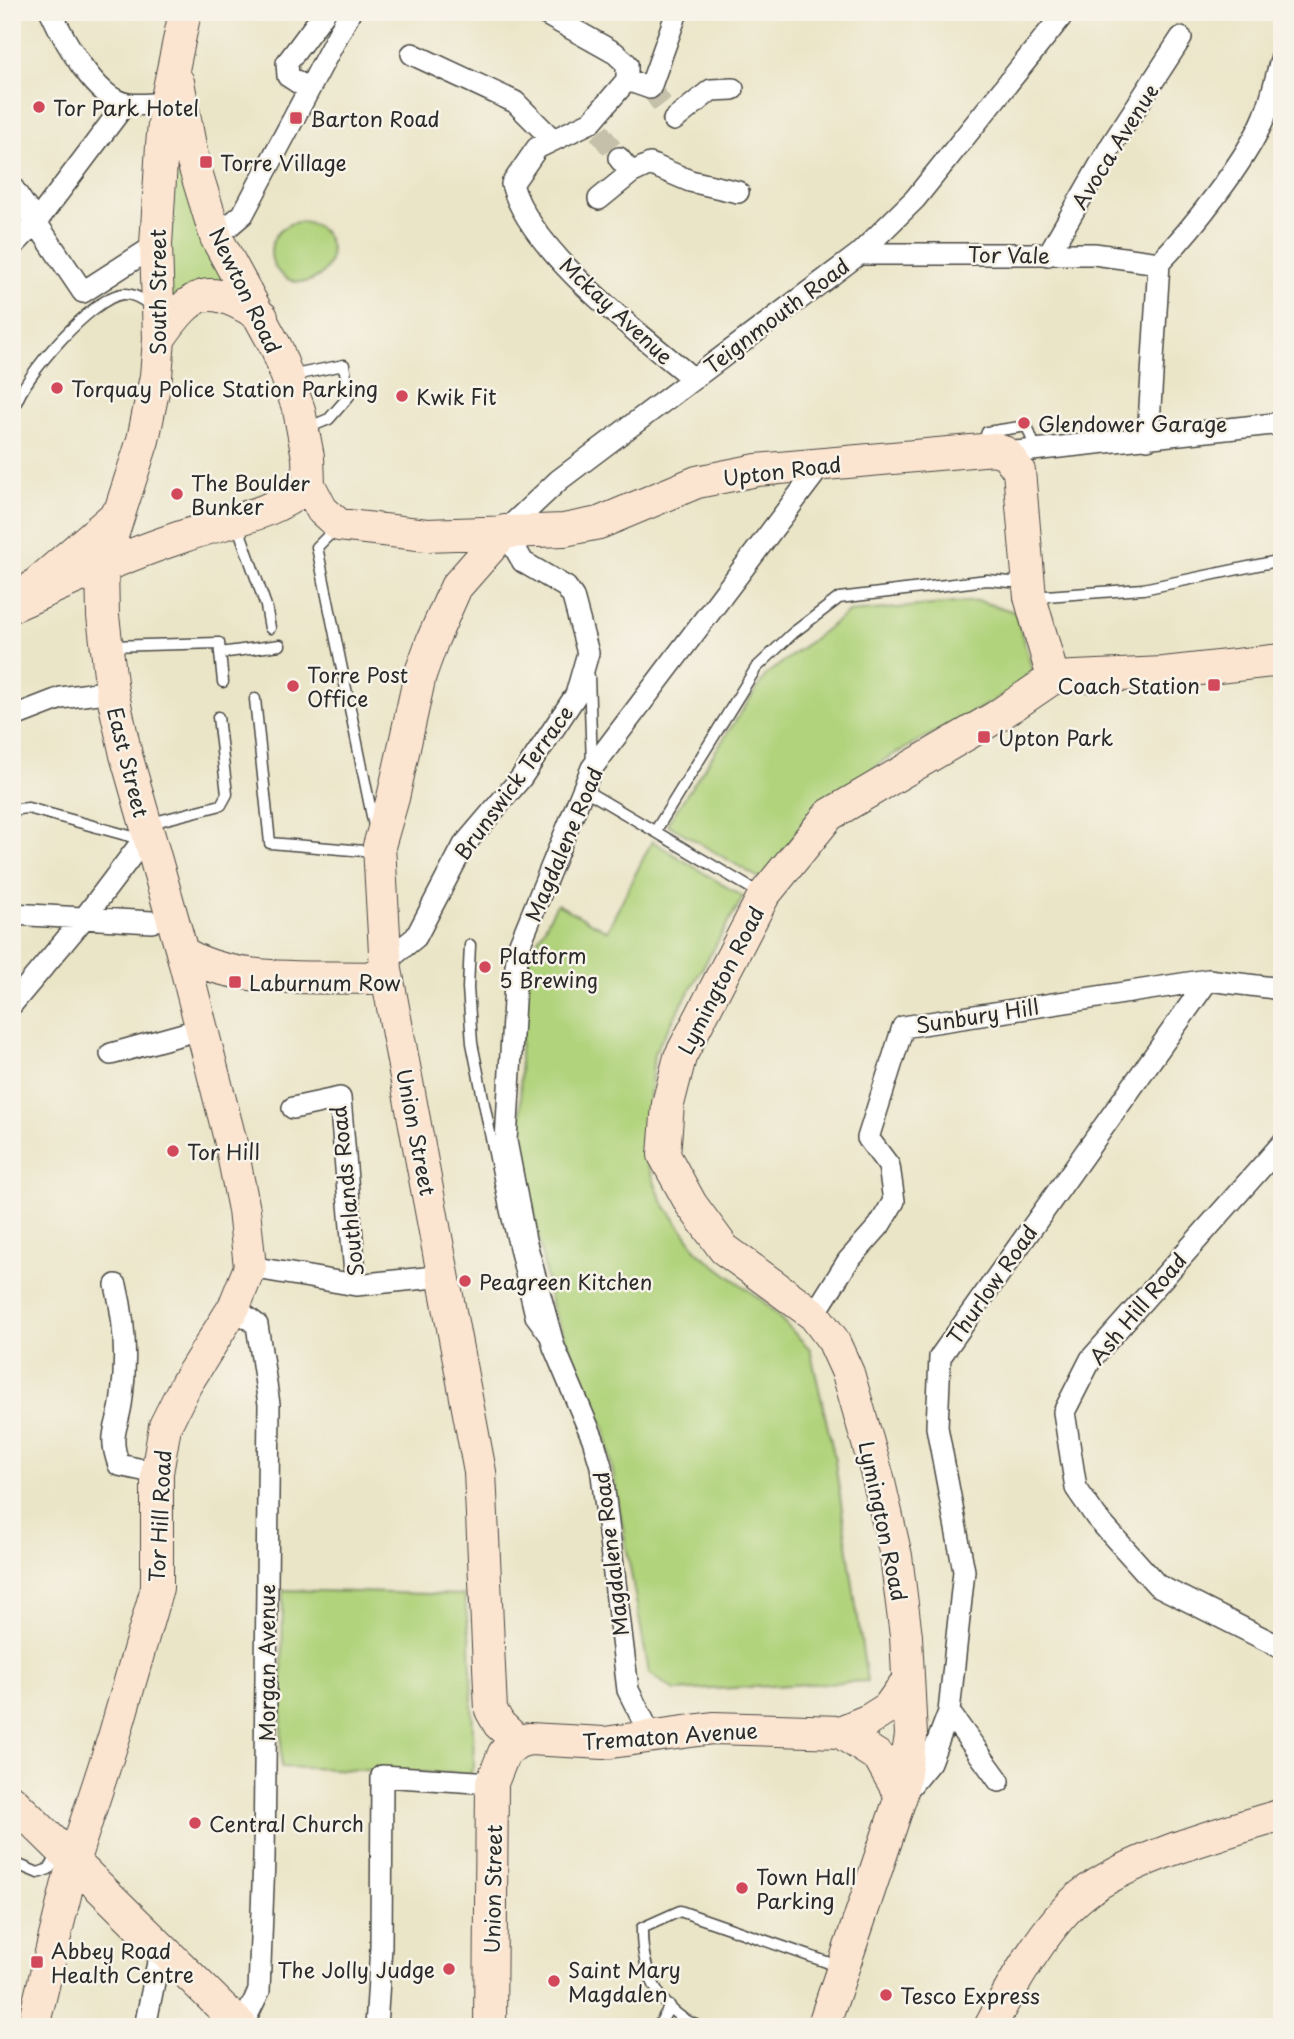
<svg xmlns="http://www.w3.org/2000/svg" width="1294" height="2039" font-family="'Playpen Sans',sans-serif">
	<rect width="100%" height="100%" fill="#f7f3e8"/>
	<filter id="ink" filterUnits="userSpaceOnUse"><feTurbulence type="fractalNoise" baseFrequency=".0143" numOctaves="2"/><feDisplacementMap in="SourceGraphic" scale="14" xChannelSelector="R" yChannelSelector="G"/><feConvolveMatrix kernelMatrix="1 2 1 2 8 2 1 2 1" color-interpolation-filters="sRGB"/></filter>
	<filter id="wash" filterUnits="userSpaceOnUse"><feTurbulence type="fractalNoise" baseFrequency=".00686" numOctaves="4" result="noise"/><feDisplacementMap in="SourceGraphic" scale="28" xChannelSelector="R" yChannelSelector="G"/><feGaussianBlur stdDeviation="1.57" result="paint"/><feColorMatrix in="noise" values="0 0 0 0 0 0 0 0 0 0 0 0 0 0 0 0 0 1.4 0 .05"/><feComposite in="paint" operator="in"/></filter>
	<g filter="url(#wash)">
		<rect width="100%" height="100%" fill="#ebe5c8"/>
		<path fill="#b1d37c" stroke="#6e7f54" stroke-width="2" d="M 166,103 L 238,301 L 177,313 L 156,245 Z
			M271 252a30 30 0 1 1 60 0a30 30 0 1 1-60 0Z
			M 979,601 L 1015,612 L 1035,679 L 887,758 L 806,819 L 764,881 L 667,824 L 766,675 L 849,612 Z
			M 652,841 L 743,897 L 654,1053 L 644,1156 L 662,1201 L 699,1253 L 764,1302 L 810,1349 L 834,1455 L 867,1681 L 675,1691 L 649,1673 L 605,1429 L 552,1308 L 521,1145 L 520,1051 L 529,956 L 557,904 L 607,931 Z
			M 283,1590 L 464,1595 L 470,1640 L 474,1766 L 470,1774 L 281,1767 Z"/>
	</g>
	<g filter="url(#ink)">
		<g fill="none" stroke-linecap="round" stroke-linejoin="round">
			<path stroke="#c5c0a9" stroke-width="21" stroke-dasharray="21 10" stroke-linecap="butt" d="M 650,88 L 674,120
				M 599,132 L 619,158"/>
			<defs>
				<path id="lane" d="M 289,376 L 344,365 L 349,396 L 329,419 L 307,428
					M 12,428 C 13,422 13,413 15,406 C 23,377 92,297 123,294 C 134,293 144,301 153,307
					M 982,445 L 987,432 L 1027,426 L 1036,450
					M 237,524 L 266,606 L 270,628
					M 337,527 L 317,547 L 374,826
					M 1032,597 L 1143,589 L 1282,560
					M 109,646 L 219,643 L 223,682
					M 220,653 L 280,645
					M 589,676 L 592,765
					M 255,699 L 270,843 L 376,852
					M 583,789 L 761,894
					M 12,814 L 18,809 L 28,808 L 133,837 L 144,836
					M 147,824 L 221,805 L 227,794 L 218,717
					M 656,830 L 756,668 L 793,633 L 839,598 L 987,580 L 1011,582 L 1025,577
					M 470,945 L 468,988 L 472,1043 L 505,1208 L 531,1318 L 545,1337
					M 12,1862 L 38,1873 L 49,1869 L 60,1853
					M 658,2027 L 670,2006
					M 701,2027 C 659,2013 641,1969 642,1928 L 680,1911 L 841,1967"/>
				<path id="street" d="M 51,12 C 63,38 96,100 128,104 C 144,106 162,103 178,103
					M 542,12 L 615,53 L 627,64 L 627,80 L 591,122 L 537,148 L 512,184 C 530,252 639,333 692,378
					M 412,54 L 515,102 L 552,139
					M 627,80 L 650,88 L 677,12
					M 308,89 L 288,76 L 287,63 L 325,12
					M 674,120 L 711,90 L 733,89
					M 619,158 L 631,173 L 650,164 L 690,181 L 738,192
					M 12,187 L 83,292 L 156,245
					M 599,199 L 631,173
					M 216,237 L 243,214 L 350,12
					M 12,247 L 37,221 L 125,104
					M 859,254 L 1094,254 L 1159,263 C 1191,230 1246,161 1264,118 C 1272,99 1276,76 1282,56
					M 1048,255 L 1112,144 L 1181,38
					M 1148,439 L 1159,263
					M 1006,453 L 1282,423
					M 12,717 L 61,698 L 112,691
					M 12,914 L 152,922
					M 383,953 L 395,954 L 416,937 L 464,845 L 521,778 L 576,695 L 588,653 L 573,597 L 566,587 L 523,562 L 505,531 L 559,480 L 859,254 L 915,199 L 1065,12
					M 12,1004 L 85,917 L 147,835
					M 111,1054 L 201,1029
					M 293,1108 L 340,1098 L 356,1285
					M 1282,1144 L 1091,1359 L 1064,1412 L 1076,1488 L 1096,1517 L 1157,1585 L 1282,1648
					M 250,1267 L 356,1285 L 445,1276
					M 116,1285 C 125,1322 127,1358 122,1397 C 119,1428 107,1433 119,1465 L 157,1473
					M 234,1307 L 257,1325 L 269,1404 L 264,1859 L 259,1991 L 242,2026
					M 814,1315 L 848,1261 L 879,1226 L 894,1201 L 889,1166 L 868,1138 L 903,1027 L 1208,980 L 1282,989
					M 949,1712 L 999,1781
					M 651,1736 L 628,1690 L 601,1466 L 593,1439 L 554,1347 L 525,1240 L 506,1141 L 516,966 L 519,946 L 592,768 L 822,464
					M 902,1796 L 930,1762 L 949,1712 L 964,1571 L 937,1427 L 940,1357 L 1208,980
					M 145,2027 L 157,1967 L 169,1953
					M 376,2027 L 381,1947 L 382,1776 L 492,1783
					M 1281,2027 L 1282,2025"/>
				<path id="secondary" d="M 178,82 L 193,162 L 216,237 L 277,349 L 299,410 L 308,457 L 309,485 L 322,510 L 339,525 L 427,535 L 564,530 L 599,523 L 697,482 L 757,470 L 994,449 L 1006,453 L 1019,471 L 1030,597 L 1053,678
					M 159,339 C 194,288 209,282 262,317
					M 505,531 L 456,587 L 433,639 L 420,675 L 393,798 L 379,846 L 386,970 L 480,1472 L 491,1710 L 499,1724 L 518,1742
					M 35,585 L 116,515
					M 12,606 C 68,581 124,556 181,537 C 229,520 269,517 309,485
					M 182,952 C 230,984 313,976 369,978 L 386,970
					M 840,1732 L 879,1757 L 901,1796
					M 12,1801 L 242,2027
					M 33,2027 L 73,1862 L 114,1737 L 157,1588 L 157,1473 L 165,1426 L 186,1384 L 234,1307 L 250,1267 L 244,1210 L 230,1139 L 182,952 L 126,755 L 112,691 L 103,616 L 102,567 L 143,440 L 156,376 L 159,339 L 156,245 L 162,145 L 166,103 L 185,12
					M 490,2027 L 492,1783 L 504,1753 L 518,1742 L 529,1739 L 604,1743 L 713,1728 L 840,1732 L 869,1720 L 888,1708 L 908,1680
					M 823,2027 L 901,1796 L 911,1736 L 906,1636 L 896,1556 L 878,1478 L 848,1373 L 833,1340 L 814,1315 L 724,1249 L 691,1204 L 664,1155 L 668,1104 L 680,1057 L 764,895 L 829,815 L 996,717 L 1053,678 L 1164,673 L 1282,660
					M 990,2027 C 1012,1985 1046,1924 1082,1895 C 1128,1858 1225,1832 1282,1815"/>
			</defs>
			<use href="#lane" stroke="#484743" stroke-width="13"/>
			<use href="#street" stroke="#484743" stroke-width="24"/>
			<use href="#secondary" stroke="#484743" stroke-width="34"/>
			<use href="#lane" stroke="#fff" stroke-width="10"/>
			<use href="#street" stroke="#fff" stroke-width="21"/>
			<use href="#secondary" stroke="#fce5d0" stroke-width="32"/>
		</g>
	</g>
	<g fill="#d1495b" stroke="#f7f3e8" stroke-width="2.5">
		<circle cx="39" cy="107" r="7"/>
		<rect x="289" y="111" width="14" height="14" rx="3.5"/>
		<rect x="199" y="155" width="14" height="14" rx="3.5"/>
		<circle cx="57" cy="388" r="7"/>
		<circle cx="402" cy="396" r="7"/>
		<circle cx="1024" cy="423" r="7"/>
		<circle cx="177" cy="494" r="7"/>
		<rect x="1207" y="678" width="14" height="14" rx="3.5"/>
		<circle cx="293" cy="686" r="7"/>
		<rect x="977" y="730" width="14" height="14" rx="3.5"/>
		<circle cx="485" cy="967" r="7"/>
		<rect x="228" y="975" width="14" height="14" rx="3.5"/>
		<circle cx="173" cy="1151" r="7"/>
		<circle cx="465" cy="1281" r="7"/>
		<circle cx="195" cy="1823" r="7"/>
		<circle cx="742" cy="1888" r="7"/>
		<rect x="30" y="1955" width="14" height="14" rx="3.5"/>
		<circle cx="449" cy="1969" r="7"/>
		<circle cx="554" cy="1981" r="7"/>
		<circle cx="886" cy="1995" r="7"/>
	</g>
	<g text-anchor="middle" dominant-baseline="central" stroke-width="5" stroke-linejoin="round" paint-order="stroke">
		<g font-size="21" fill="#2b2b2b" stroke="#f7f3e8" text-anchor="start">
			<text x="53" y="107">Tor Park Hotel</text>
			<text x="310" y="118">Barton Road</text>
			<text x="220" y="162">Torre Village</text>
			<text x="71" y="388">Torquay Police Station Parking</text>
			<text x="416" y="396">Kwik Fit</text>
			<text x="1038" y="423">Glendower Garage</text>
			<text x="191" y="482">The Boulder<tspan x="191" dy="24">Bunker</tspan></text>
			<text x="307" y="674">Torre Post<tspan x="307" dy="24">Office</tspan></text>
			<text x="1200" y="685" text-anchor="end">Coach Station</text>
			<text x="998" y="737">Upton Park</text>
			<text x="499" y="955">Platform<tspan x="499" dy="24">5 Brewing</tspan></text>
			<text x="249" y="982">Laburnum Row</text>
			<text x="187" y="1151">Tor Hill</text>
			<text x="479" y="1281">Peagreen Kitchen</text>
			<text x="209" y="1823">Central Church</text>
			<text x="756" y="1876">Town Hall<tspan x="756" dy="24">Parking</tspan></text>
			<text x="51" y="1950">Abbey Road<tspan x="51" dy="24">Health Centre</tspan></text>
			<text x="435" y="1969" text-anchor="end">The Jolly Judge</text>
			<text x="568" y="1969">Saint Mary<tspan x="568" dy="24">Magdalen</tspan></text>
			<text x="900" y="1995">Tesco Express</text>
		</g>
		<g font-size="21" fill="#2b2b2b" stroke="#f7f3e8">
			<text transform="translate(1114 146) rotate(-58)">Avoca Avenue</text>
			<text transform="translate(1009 254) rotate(1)">Tor Vale</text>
			<text transform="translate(246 290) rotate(64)">Newton Road</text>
			<text transform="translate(157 292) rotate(-90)">South Street</text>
			<text transform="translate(617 310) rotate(43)">Mckay Avenue</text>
			<text transform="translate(776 315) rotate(-37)">Teignmouth Road</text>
			<text transform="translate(782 470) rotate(-7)">Upton Road</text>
			<text transform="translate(129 762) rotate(76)">East Street</text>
			<text transform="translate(513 782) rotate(-54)">Brunswick Terrace</text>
			<text transform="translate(563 844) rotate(-67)">Magdalene Road</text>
			<text transform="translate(720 980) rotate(-63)">Lymington Road</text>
			<text transform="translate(977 1015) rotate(-9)">Sunbury Hill</text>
			<text transform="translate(417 1132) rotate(79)">Union Street</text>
			<text transform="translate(346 1191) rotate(-96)">Southlands Road</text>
			<text transform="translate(991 1284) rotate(-55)">Thurlow Road</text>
			<text transform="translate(1137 1308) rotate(-50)">Ash Hill Road</text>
			<text transform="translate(159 1516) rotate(-87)">Tor Hill Road</text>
			<text transform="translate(884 1521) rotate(78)">Lymington Road</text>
			<text transform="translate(610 1554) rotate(-97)">Magdalene Road</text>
			<text transform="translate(266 1663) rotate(-90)">Morgan Avenue</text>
			<text transform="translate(670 1735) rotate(-4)">Trematon Avenue</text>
			<text transform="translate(492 1889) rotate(-89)">Union Street</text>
		</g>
	</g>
	<rect width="1294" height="2039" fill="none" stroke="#f7f3e8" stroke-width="42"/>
</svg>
